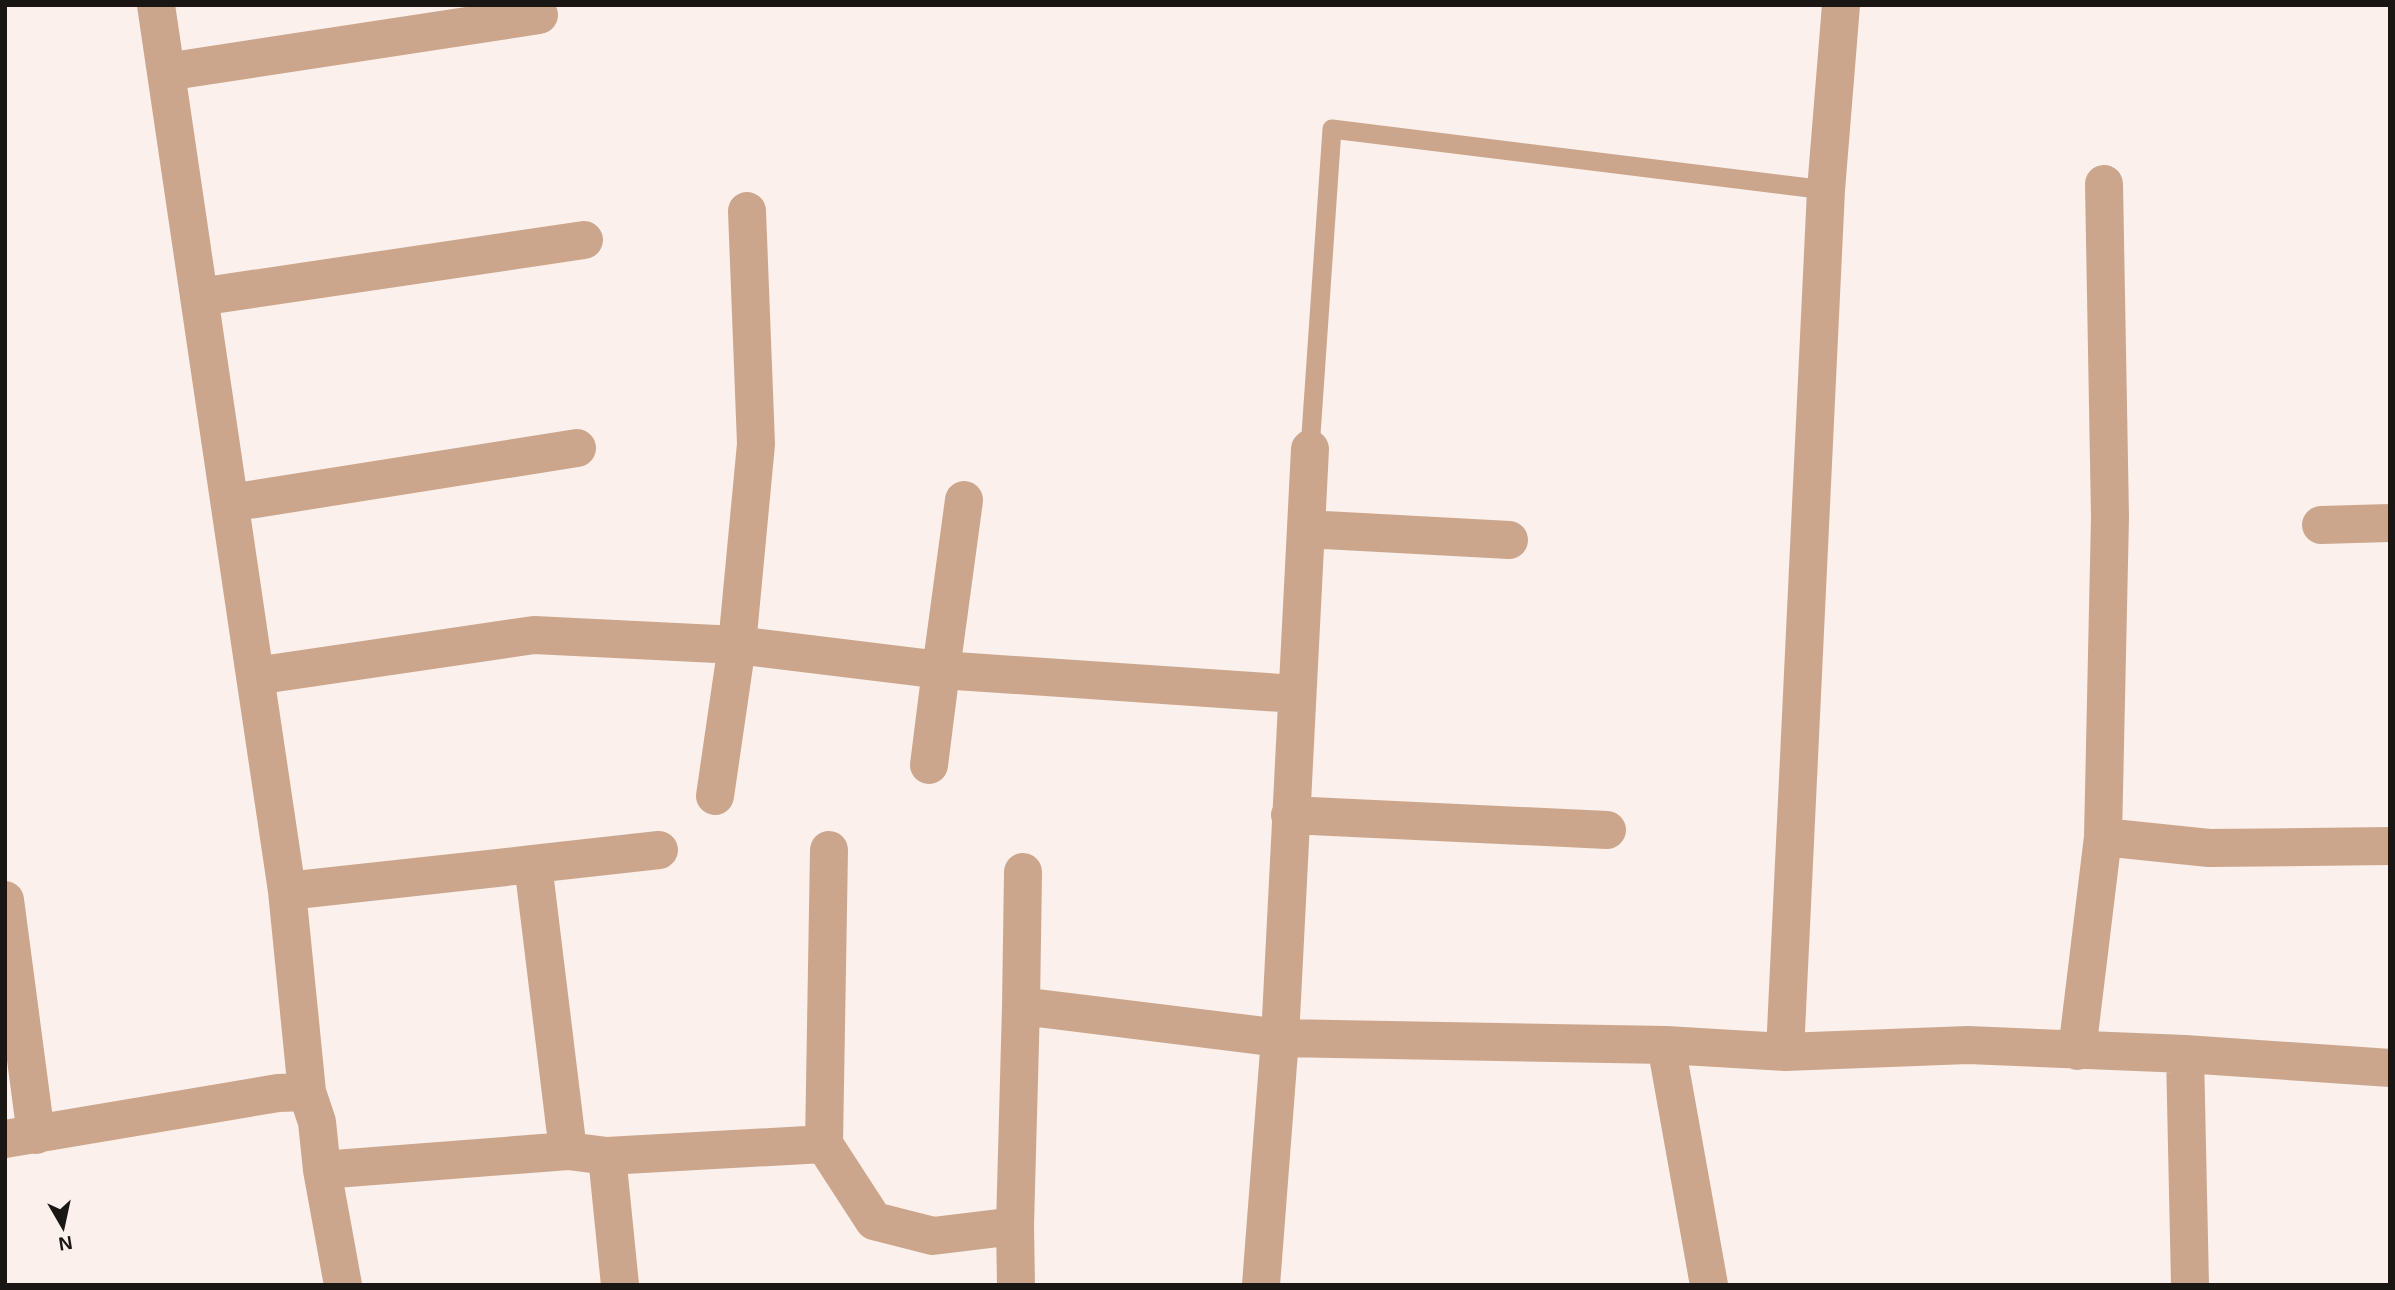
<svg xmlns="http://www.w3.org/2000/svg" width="2395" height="1290" font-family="Arial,sans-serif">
	<rect width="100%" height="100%" fill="#fbf0eb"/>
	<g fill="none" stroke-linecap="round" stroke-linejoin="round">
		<path stroke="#cca68c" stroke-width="19" d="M 1310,449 L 1332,129 L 1826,190"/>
		<path stroke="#cca68c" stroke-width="38" d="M 156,5 L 255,676 L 534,635 L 737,645 L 941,670 L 929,765
			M 166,72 L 539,15
			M 199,297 L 584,240
			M 1310,449 L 1280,1038 L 1666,1045 L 1785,1052 L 1968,1045 L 2185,1054 L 2390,1068
			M 964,500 L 941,670 L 1296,694
			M 230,503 L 577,448
			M 2321,525 L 2390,523
			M 1306,529 L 1509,540
			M 255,676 L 287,891 L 307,1092 L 317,1122 L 322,1170 L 343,1285
			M 715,796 L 737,645 L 756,444 L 747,211
			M 1290,815 L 1607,830
			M 2103,837 L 2209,848 L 2390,846
			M 533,864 L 659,850
			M 1023,872 L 1021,1006 L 1280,1038 L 1261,1285
			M 287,891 L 533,864 L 568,1151
			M 5,900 L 36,1135
			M 1666,1045 L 1709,1285
			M 2077,1051 L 2103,837 L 2110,517 L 2104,184
			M 1785,1052 L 1826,190 L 1841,5
			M 2185,1054 L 2190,1285
			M 5,1139 L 278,1093 L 307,1092
			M 824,1144 L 829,850
			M 607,1156 L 620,1285
			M 322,1170 L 568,1151 L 607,1156 L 824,1144 L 874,1221 L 933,1236 L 1015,1226
			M 1016,1285 L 1015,1226 L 1021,1006"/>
	</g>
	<rect width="2395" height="1290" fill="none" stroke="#191614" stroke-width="14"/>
	<g transform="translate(63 1227) rotate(171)" stroke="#fbf0eb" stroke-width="5" paint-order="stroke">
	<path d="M0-5L12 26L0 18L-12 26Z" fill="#191614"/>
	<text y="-10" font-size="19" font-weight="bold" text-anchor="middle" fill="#191614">N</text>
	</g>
</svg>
